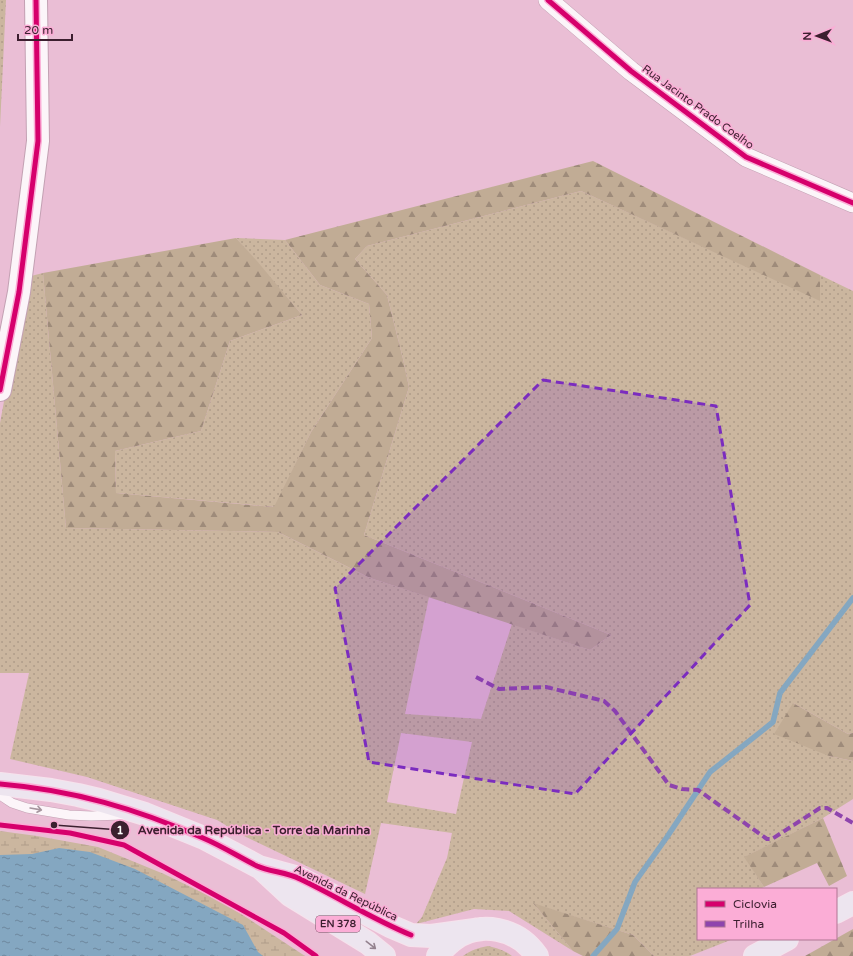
<svg xmlns="http://www.w3.org/2000/svg" width="853" height="956" font-family="'Varela Round',sans-serif">
	<defs>
		<pattern id="grass-dots" width="8" height="8" patternUnits="userSpaceOnUse"><rect width="8" height="8" fill="#cbb69f"/><path d="M2 2h.1M6 6h.1" fill="none" stroke="#af9c89" stroke-width="1.8" stroke-linecap="round"/></pattern>
		<pattern id="forest-firs" width="22" height="20" patternUnits="userSpaceOnUse"><rect width="22" height="20" fill="#c1ac95"/><path d="M5 1l3.5 6h-7zM16 11l3.5 6h-7z" fill="#9e8b7a"/></pattern>
		<pattern id="wetland-marsh" width="20" height="14" patternUnits="userSpaceOnUse"><rect width="20" height="14" fill="#cbb69f"/><path d="M1 5h8M5 5V1M11 12h8M15 12V8" fill="none" stroke="#af9c89"/></pattern>
		<pattern id="water-ripples" width="26" height="14" patternUnits="userSpaceOnUse"><rect width="26" height="14" fill="#84a7c1"/><path d="M2 4q2-2 4 0t4 0M15 11q2-2 4 0t4 0" fill="none" stroke="#6d879d"/></pattern>
	</defs>
	<rect width="100%" height="100%" fill="#eabed5"/>
	<path fill="url(#grass-dots)" fill-rule="evenodd" d="M 0,0 L 6,0 L 0,127 Z
		M 581,191 L 820,300 L 820,275 L 853,291 L 853,733 L 848,734 L 793,703 L 829,756 L 853,761 L 853,799 L 823,818 L 745,857 L 764,887 L 760,889 L 698,889 L 698,939 L 733,939 L 690,956 L 654,956 L 633,935 L 534,904 L 573,951 L 509,911 L 474,909 L 416,924 L 422,917 L 447,858 L 452,833 L 381,823 L 365,894 L 244,836 L 217,820 L 87,777 L 10,759 L 29,673 L 0,673 L 0,423 L 27,277 L 43,273 L 66,528 L 278,532 L 370,578 L 429,597 L 405,714 L 481,719 L 512,624 L 590,650 L 611,635 L 364,535 L 409,387 L 403,359 L 387,295 L 355,259 L 367,246 ZM 401,733 L 472,742 L 456,814 L 387,802 Z
		M 236,238 L 285,240 L 320,285 L 369,304 L 372,338 L 311,432 L 275,507 L 116,493 L 115,451 L 201,431 L 230,341 L 302,315 Z
		M 488,946 C 497,948 504,950 512,956 L 463,956 C 471,950 478,948 488,946 Z"/>
	<path fill="url(#forest-firs)" d="M 593,161 L 820,275 L 820,301 L 581,191 L 367,246 L 355,259 L 387,295 L 403,359 L 409,387 L 364,535 L 611,635 L 590,650 L 370,578 L 278,532 L 66,528 L 43,273 L 236,238 L 257,261 L 302,315 L 230,341 L 201,431 L 115,451 L 116,493 L 274,507 L 311,432 L 372,338 L 369,304 L 320,285 L 285,240 Z
		M 793,703 L 848,734 L 853,733 L 853,761 L 829,756 L 774,734 Z
		M 823,818 L 847,876 L 829,886 L 817,863 L 764,887 L 744,857 Z
		M 533,903 L 633,935 L 654,956 L 583,956 L 573,951 Z
		M 853,929 L 853,956 L 805,956 Z"/>
	<path fill="url(#wetland-marsh)" d="M 0,831 L 37,836 L 98,847 L 164,874 L 226,904 L 305,956 L 0,956 Z"/>
	<path fill="url(#water-ripples)" d="M 59,848 L 90,852 L 135,869 L 243,925 L 258,952 L 263,956 L 0,956 L 0,855 L 32,854 Z"/>
	<g fill="none" stroke-linecap="round" stroke-linejoin="round">
		<path stroke="#84a7c1" stroke-width="5.5" d="M 593,956 L 617,929 L 635,882 L 667,837 L 710,772 L 773,722 L 780,693 L 853,598"/>
		<defs>
			<path id="service" d="M 0,795 L 12,803 L 27,808 L 69,815 L 91,816 L 123,815"/>
			<path id="minor" d="M 548,0 L 631,71 L 746,157 L 853,203"/>
			<path id="tertiary" d="M 0,390 L 19,292 L 38,141 L 36,0"/>
			<path id="primary" d="M 0,784 L 51,790 L 78,795 L 99,800 L 145,814 L 204,838 L 259,867 L 299,878 L 390,926 L 411,935 L 431,936 L 482,929
				M 263,870 L 290,895 L 368,943 L 384,956
				M 836,912 L 853,903
				M 438,956 C 441,950 447,945 453,940 C 480,920 518,928 537,956
				M 755,956 L 787,939"/>
		</defs>
		<use href="#service" stroke="#c3a1b3" stroke-width="10"/>
		<use href="#minor" stroke="#c3a1b3" stroke-width="20"/>
		<use href="#tertiary" stroke="#c3a1b3" stroke-width="24"/>
		<use href="#primary" stroke="#f6e2ec" stroke-width="24"/>
		<path stroke="#dbccd4" stroke-width="2.5" stroke-dasharray="2 3" stroke-linecap="butt" d="M 0,825 L 70,833 L 124,845 L 284,933 L 316,956"/>
		<use href="#service" stroke="#fcf5f9" stroke-width="9"/>
		<use href="#minor" stroke="#fcf5f9" stroke-width="19"/>
		<use href="#tertiary" stroke="#fcf5f9" stroke-width="22"/>
		<use href="#primary" stroke="#ede5ef" stroke-width="22"/>
		<path stroke="#8e44ad" stroke-width="4" stroke-dasharray="8 4" stroke-linecap="butt" d="M 476,677 L 499,689 L 546,687 L 604,701 L 615,711 L 669,785 L 682,789 L 698,790 L 767,839 L 772,839 L 820,808 L 827,808 L 853,823"/>
		<defs>
			<path id="cycleway" d="M 548,0 L 631,71 L 746,157 L 853,203
				M 0,390 L 19,292 L 38,141 L 36,0
				M 0,784 C 73,790 137,809 203,838 C 222,846 239,857 257,866 C 270,872 287,872 300,879 C 338,897 372,919 411,935
				M 0,825 L 70,833 L 124,845 L 284,933 L 316,956"/>
		</defs>
		<use href="#cycleway" stroke="#fbadd6" stroke-width="8"/>
		<use href="#cycleway" stroke="#d6006c" stroke-width="5"/>
	</g>
	<defs><path id="oneway-shaft" d="M-6 0H5M1.5-3L5.5 0L1.5 3" fill="none" stroke-width="1.6" stroke-linecap="round" stroke-linejoin="round"/></defs>
	<use stroke="#a6959e" href="#oneway-shaft" transform="translate(36 809) rotate(10)"/>
	<use stroke="#94828f" href="#oneway-shaft" transform="translate(371 945) rotate(38)"/>
	<path fill="#7b2cbf" fill-opacity="0.2" stroke="#7b2cbf" stroke-width="3" stroke-dasharray="8 5" stroke-linejoin="round" d="M 543,380 L 716,406 L 750,605 L 575,794 L 369,762 L 335,588 Z"/>
	<g text-anchor="middle" dominant-baseline="central" stroke-width="3" stroke-linejoin="round" paint-order="stroke">
		<rect fill="#fbadd6" stroke="#754a61" stroke-width="1" x="316" y="916" width="44" height="16" rx="3"/>
		<g font-size="10" font-weight="bold" fill="#3c1f2f">
			<text x="338" y="924">EN 378</text>
		</g>
		<g font-size="11" fill="#3c1f2f" stroke="#fbadd6">
			<text transform="translate(698 107) rotate(36)">Rua Jacinto Prado Coelho</text>
			<text transform="translate(346 893) rotate(26)">Avenida da República</text>
		</g>
	</g>
	<path fill="none" stroke="#3c1f2f" stroke-width="1.5" d="M54 825L120 830"/>
	<g fill="#3c1f2f" stroke="#fbadd6" stroke-width="1.5">
		<circle cx="54" cy="825" r="4"/>
		<circle cx="120" cy="830" r="10"/>
	</g>
	<g font-size="12" text-anchor="middle" font-weight="bold" fill="#fff">
		<text x="120" y="834">1</text>
	</g>
	<g font-size="12" text-anchor="middle" font-weight="bold" fill="#3c1f2f" stroke="#fbadd6" stroke-width="3" stroke-linejoin="round" paint-order="stroke">
		<text x="254" y="834">Avenida da República - Torre da Marinha</text>
	</g>
	<rect x="697" y="888" width="140" height="52" fill="#fbadd6" stroke="#af7493"/>
	<rect x="705" y="901" width="20" height="6" fill="#d6006c" stroke="#af7493"/>
	<text x="733" y="908" font-size="12" fill="#3c1f2f">Ciclovia</text>
	<rect x="705" y="921" width="20" height="6" fill="#8e44ad" stroke="#af7493"/>
	<text x="733" y="928" font-size="12" fill="#3c1f2f">Trilha</text>
	<g transform="translate(817 36) rotate(269)" stroke="#fbadd6" stroke-width="3" paint-order="stroke">
	<path d="M0-3L7 15L0 10L-7 15Z" fill="#3c1f2f"/>
	<text y="-6" font-size="11" font-weight="bold" text-anchor="middle" fill="#3c1f2f">N</text>
	</g>
	<path d="M18 34v6h54v-6" fill="none" stroke="#3c1f2f" stroke-width="2"/>
	<text x="24" y="34" font-size="12" fill="#3c1f2f" stroke="#fbadd6" stroke-width="3" paint-order="stroke">20 m</text>
</svg>
